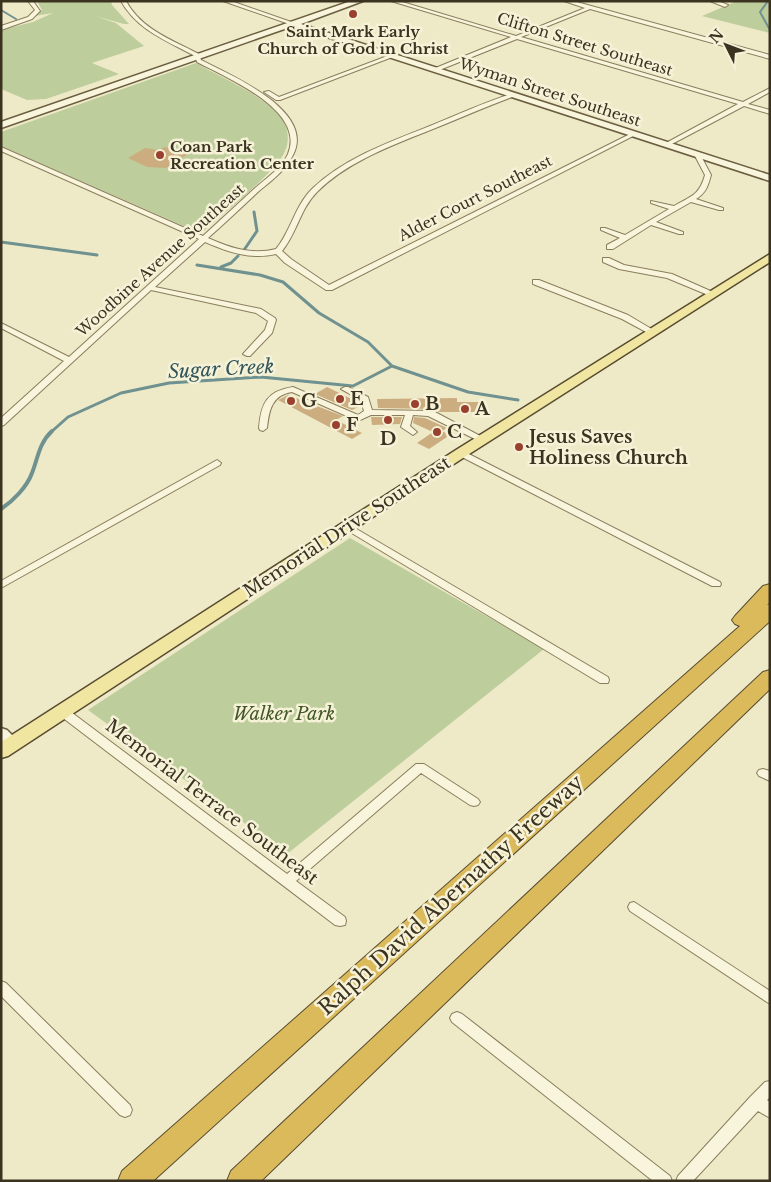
<svg xmlns="http://www.w3.org/2000/svg" width="771" height="1182" font-family="'Libre Baskerville',serif">
	<rect width="100%" height="100%" fill="#eeeac8"/>
	<path fill="#becd9c" d="M 37,1 L 111,1 L 112,5 L 129,24 L 124,24 L 95,16 L 116,23 L 144,46 L 92,63 L 119,74 L 46,99 L 27,100 L 1,89 L 1,30 L 33,22 L 53,13 L 35,16 L 42,10 Z
		M 737,1 L 770,1 L 770,33 L 702,16 Z
		M 196,63 C 222,78 255,91 277,113 C 287,122 291,138 285,151 C 278,170 222,215 204,231 L 195,231 L 1,146 L 1,132 Z
		M 350,538 L 544,649 L 287,854 L 88,710 Z"/>
	<g fill="none" stroke-linecap="round" stroke-linejoin="round">
		<path stroke="#6f918f" stroke-width="2" d="M 768,1 L 760,12 L 770,30
			M 1,10 L 16,19"/>
		<path stroke="#6f918f" stroke-width="3" d="M 1,242 L 97,255
			M 244,250 L 257,231 L 254,212
			M 197,265 L 260,275 L 283,282 L 319,313 L 368,342 L 392,366
			M 221,267 L 231,263 L 238,256
			M 50,433 L 68,417 L 121,393 L 169,383 L 261,377 L 353,386 L 392,366 L 468,392 L 518,400"/>
		<path stroke="#6f918f" stroke-width="4" d="M 1,509 C 13,501 27,487 32,473 C 38,458 39,443 52,431"/>
	</g>
	<path fill="#ccad7f" d="M 165,147 L 190,153 L 166,168 L 147,167 L 128,158 L 145,148 L 158,150 Z
		M 327,387 L 360,403 L 361,406 L 352,410 L 315,394 Z
		M 288,395 L 343,416 L 336,420 L 362,433 L 352,439 L 278,400 Z
		M 457,398 L 457,402 L 481,402 L 482,412 L 439,412 L 433,409 L 378,408 L 377,399 Z
		M 371,417 L 402,417 L 400,424 L 372,425 Z
		M 414,417 L 425,418 L 447,428 L 442,431 L 450,435 L 429,449 L 417,443 L 433,432 L 413,423 Z"/>
	<g fill="none" stroke-linecap="round" stroke-linejoin="round">
		<defs>
			<path id="street" d="M 28,1 L 33,1 L 40,11 L 32,19 L 1,30 L 1,26 L 28,17 L 35,10 Z
				M 121,1 L 126,1 C 141,29 172,40 199,54 L 201,60 C 231,75 316,111 293,155 C 286,170 271,181 259,191 C 242,207 225,223 208,238 C 230,248 252,255 276,249 C 291,231 295,205 313,188 C 345,158 389,142 430,126 C 457,115 483,103 511,94 L 515,94 L 515,96 C 487,106 461,118 433,129 C 393,145 348,161 317,192 C 300,209 297,233 282,251 L 291,259 L 329,285 L 632,133 L 637,134 L 332,290 L 326,290 L 285,263 L 276,254 C 251,260 228,252 205,242 L 155,287 L 261,309 L 275,318 L 276,320 L 272,333 L 250,356 L 247,356 L 243,354 L 265,330 L 268,321 L 256,313 L 151,290 L 4,425 L 1,426 L 1,418 L 64,361 L 1,328 L 1,323 L 69,357 L 199,239 L 1,151 L 1,147 L 203,236 C 220,220 237,205 254,189 C 265,179 282,168 288,154 C 306,110 227,78 197,62 L 195,56 C 167,41 137,30 121,1 Z
				M 223,1 L 231,1 L 297,24 L 292,25 Z
				M 391,1 L 399,1 L 516,36 L 585,8 L 564,1 L 573,1 L 770,55 L 770,59 L 590,9 L 521,37 L 743,102 L 770,88 L 770,92 L 748,104 L 770,110 L 770,114 L 744,106 L 670,145 L 666,145 L 666,143 L 738,104 L 517,39 L 437,71 L 433,71 L 433,69 L 511,37 Z
				M 710,1 L 718,1 L 728,5 L 725,7 Z
				M 390,55 L 395,56 L 280,100 L 276,100 L 264,92 L 269,91 L 279,97 Z
				M 697,152 L 700,154 L 711,175 C 708,186 706,193 696,199 L 723,208 L 723,210 L 719,210 L 691,202 L 656,222 L 683,232 L 683,234 L 679,234 L 651,225 L 613,249 L 607,249 L 607,245 L 620,238 L 601,230 L 601,228 L 605,228 L 625,235 L 669,209 L 651,203 L 651,201 L 674,206 C 691,196 699,196 705,175 L 694,154 Z
				M 603,258 L 609,258 L 624,265 L 672,274 L 715,293 L 711,295 L 708,295 L 667,278 L 619,269 L 603,262 Z
				M 533,280 L 539,280 L 628,315 L 655,331 L 651,333 L 648,333 L 622,319 L 533,284 Z
				M 293,387 L 358,415 L 364,411 L 361,400 L 341,389 L 345,387 L 348,387 L 368,397 L 372,410 L 433,411 L 486,439 L 485,441 L 479,441 L 428,416 L 413,415 L 410,426 L 417,432 L 413,435 L 401,427 L 405,415 L 371,415 L 358,421 L 292,392 C 272,395 269,410 267,428 L 263,431 L 260,430 L 259,428 C 261,403 267,391 293,387 Z
				M 461,450 L 720,582 L 721,584 L 720,586 L 712,586 L 458,455 L 457,453 Z
				M 217,460 L 221,463 L 220,465 L 1,588 L 1,581 Z
				M 348,524 L 608,677 L 609,680 L 608,683 L 600,683 L 345,529 L 343,527 Z
				M 63,708 L 67,709 L 287,874 L 416,764 L 424,764 L 478,799 L 480,802 L 478,805 L 474,806 L 470,805 L 421,773 L 296,881 L 345,917 L 346,921 L 345,925 L 340,926 L 335,925 L 59,715 L 57,712 L 59,709 Z
				M 763,769 L 770,771 L 770,781 L 759,776 L 757,773 L 759,770 Z
				M 634,902 L 770,991 L 770,1004 L 630,911 L 628,907 L 630,903 Z
				M 1,981 L 6,983 L 130,1105 L 132,1110 L 130,1115 L 125,1117 L 120,1115 L 1,996 Z
				M 457,1012 L 462,1014 L 670,1176 L 672,1181 L 653,1181 L 452,1022 L 450,1018 L 452,1014 Z
				M 770,1081 L 770,1097 L 767,1100 L 770,1102 L 770,1118 L 758,1111 L 693,1181 L 676,1181 L 678,1176 L 751,1096 L 765,1082 Z"/>
			<path id="secondary" d="M 351,1 L 363,1 L 301,24 L 770,175 L 770,181 L 293,26 L 1,128 L 1,122 Z
				M 1,728 L 7,730 L 21,744 L 19,748 L 13,750 L 1,744 Z"/>
			<path id="primary" d="M 770,254 L 770,262 L 466,456 L 8,756 L 1,758 L 1,742 L 456,450 Z"/>
			<path id="highway" d="M 770,584 L 770,602 L 767,605 L 770,604 L 770,621 L 153,1181 L 118,1181 L 122,1171 L 740,626 L 735,624 L 732,620 L 735,616 L 763,586 Z
				M 770,670 L 770,689 L 261,1181 L 227,1181 L 231,1171 L 763,672 Z"/>
		</defs>
		<use href="#street" stroke="#8a7d5d" stroke-width="2"/>
		<use href="#secondary" stroke="#6c5e40" stroke-width="3"/>
		<use href="#primary" stroke="#584b31" stroke-width="3"/>
		<use href="#highway" stroke="#584b31" stroke-width="2"/>
		<use href="#street" fill="#f9f5dc" fill-rule="evenodd"/>
		<use href="#secondary" fill="#f9f5dc" fill-rule="evenodd"/>
		<use href="#primary" fill="#f0e6a1" fill-rule="evenodd"/>
		<use href="#highway" fill="#dbba5b" fill-rule="evenodd"/>
	</g>
	<g fill="#99402e" stroke="#f6f2d8" stroke-width="2">
		<circle cx="353" cy="14" r="5"/>
		<circle cx="160" cy="155" r="5"/>
		<circle cx="340" cy="399" r="5"/>
		<circle cx="291" cy="401" r="5"/>
		<circle cx="415" cy="404" r="5"/>
		<circle cx="465" cy="409" r="5"/>
		<circle cx="388" cy="420" r="5"/>
		<circle cx="336" cy="425" r="5"/>
		<circle cx="437" cy="432" r="5"/>
		<circle cx="519" cy="447" r="5"/>
	</g>
	<g text-anchor="middle" dominant-baseline="central" stroke-width="5" stroke-linejoin="round" paint-order="stroke">
		<g font-size="15" font-weight="bold" fill="#3b3220" stroke="#f6f2d8">
			<text x="353" y="31">Saint Mark Early<tspan x="353" dy="17">Church of God in Christ</tspan></text>
			<text x="170" y="146" text-anchor="start">Coan Park<tspan x="170" dy="17">Recreation Center</tspan></text>
		</g>
		<g font-size="15" fill="#3b3220" stroke="#f6f2d8">
			<text transform="translate(585 44) rotate(17)">Clifton Street Southeast</text>
			<text transform="translate(550 92) rotate(18)">Wyman Street Southeast</text>
			<text transform="translate(475 198) rotate(-27)">Alder Court Southeast</text>
			<text transform="translate(160 260) rotate(-42)">Woodbine Avenue Southeast</text>
		</g>
		<g font-size="18" font-weight="bold" fill="#3b3220" stroke="#f6f2d8" text-anchor="start">
			<text x="350" y="399">E</text>
			<text x="301" y="401">G</text>
			<text x="425" y="404">B</text>
			<text x="475" y="409">A</text>
			<text x="346" y="425">F</text>
			<text x="447" y="432">C</text>
			<text x="529" y="437">Jesus Saves<tspan x="529" dy="21">Holiness Church</tspan></text>
			<text x="388" y="439" text-anchor="middle">D</text>
		</g>
		<g font-size="18" fill="#3b3220" stroke="#f6f2d8">
			<text transform="translate(347 527) rotate(-33)">Memorial Drive Southeast</text>
			<text transform="translate(212 802) rotate(37)">Memorial Terrace Southeast</text>
		</g>
		<g font-size="18" font-style="italic" fill="#425727" stroke="#f6f2d8">
			<text x="284" y="714">Walker Park</text>
		</g>
		<g font-size="19" font-style="italic" fill="#30555a" stroke="#f6f2d8">
			<text transform="translate(221 369) rotate(-3)">Sugar Creek</text>
		</g>
		<g font-size="21" fill="#3b3220" stroke="#f6f2d8">
			<text transform="translate(451 895) rotate(-42)">Ralph David Abernathy Freeway</text>
		</g>
	</g>
	<rect width="771" height="1182" fill="none" stroke="#3b3220" stroke-width="5"/>
	<g transform="translate(726 45) rotate(312)" stroke="#f6f2d8" stroke-width="4" paint-order="stroke">
	<path d="M0-4L9 19L0 12L-9 19Z" fill="#3b3220"/>
	<text y="-8" font-size="14" font-weight="bold" text-anchor="middle" fill="#3b3220">N</text>
	</g>
</svg>
